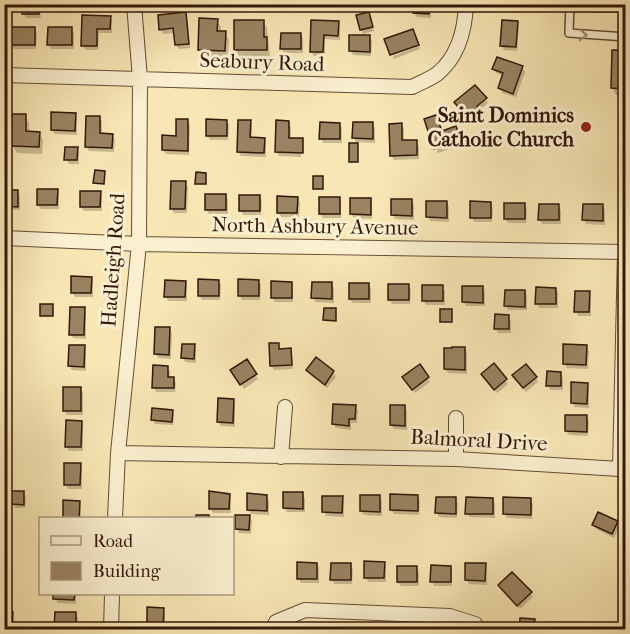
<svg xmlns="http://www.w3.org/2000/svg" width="630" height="634" font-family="'IM FELL French Canon',serif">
	<rect width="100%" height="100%" fill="#f8e7b5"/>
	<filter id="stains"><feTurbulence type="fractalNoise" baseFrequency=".00333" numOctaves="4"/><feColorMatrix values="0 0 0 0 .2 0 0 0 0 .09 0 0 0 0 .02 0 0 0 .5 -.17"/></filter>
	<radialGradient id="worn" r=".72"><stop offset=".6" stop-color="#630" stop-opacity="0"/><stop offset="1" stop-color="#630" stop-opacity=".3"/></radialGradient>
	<path fill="#0003" d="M 39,4 L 41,18 L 26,18 L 24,13 Z
		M 415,4 L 431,4 L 431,18 L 417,17 L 414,13 Z
		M 503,4 L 536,4 L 535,10 L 505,10 Z
		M 185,14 L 187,18 L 190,48 L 179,49 L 176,45 L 175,33 L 163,34 L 161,29 Z
		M 369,14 L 374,31 L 363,34 L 361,29 Z
		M 84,16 L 110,17 L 112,21 L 112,33 L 99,33 L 98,50 L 85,50 L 83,45 Z
		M 217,21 L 221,27 L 221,33 L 225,33 L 229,40 L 228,57 L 203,56 L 199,49 Z
		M 263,21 L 267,28 L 270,57 L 239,56 L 235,49 Z
		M 313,22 L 338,22 L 340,27 L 340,40 L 325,39 L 325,56 L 314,56 L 312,52 Z
		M 517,22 L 519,27 L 517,51 L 504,50 L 501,45 Z
		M 34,29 L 37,33 L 36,49 L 14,49 L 12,44 Z
		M 71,29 L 74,33 L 74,49 L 51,49 L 49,44 Z
		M 301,35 L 303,39 L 303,53 L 284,53 L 282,49 Z
		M 351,37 L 369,37 L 372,41 L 371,56 L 353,55 L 351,51 Z
		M 419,46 L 420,49 L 394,59 L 393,56 Z
		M 626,52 L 626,95 L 616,95 L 612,88 Z
		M 522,67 L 525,72 L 516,97 L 502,93 L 500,88 L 504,76 L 496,73 L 494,69 Z
		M 475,87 L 488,103 L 479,111 L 482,115 L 473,123 L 459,107 Z
		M 75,114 L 77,119 L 77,135 L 55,134 L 52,130 Z
		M 25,116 L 29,123 L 29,133 L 39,133 L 43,140 L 42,154 L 17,153 L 13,146 Z
		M 436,117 L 442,133 L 458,132 L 462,145 L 438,153 L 426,120 Z
		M 100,118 L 102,122 L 102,135 L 112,135 L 115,140 L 114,152 L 89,151 L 87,147 Z
		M 187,120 L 190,125 L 189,155 L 166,154 L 163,150 L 177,137 Z
		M 226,121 L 229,125 L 228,140 L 210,140 L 207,135 Z
		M 250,122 L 252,126 L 252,139 L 264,139 L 266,144 L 266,157 L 241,156 L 238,151 Z
		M 288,122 L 291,127 L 291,139 L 302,140 L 304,142 L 302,142 L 301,157 L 279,156 L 277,152 Z
		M 339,124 L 342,128 L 342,143 L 323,143 L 321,139 Z
		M 354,124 L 372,124 L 375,128 L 375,143 L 356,142 L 354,138 Z
		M 401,125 L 404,129 L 404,142 L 416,142 L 419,146 L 419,159 L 394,160 L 391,155 Z
		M 77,148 L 79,153 L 79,164 L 69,164 L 66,159 Z
		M 185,183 L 188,187 L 187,213 L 174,213 L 171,208 Z
		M 57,190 L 59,195 L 59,209 L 41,209 L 38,205 Z
		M 4,191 L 18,192 L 20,196 L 20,210 L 4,210 Z
		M 100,192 L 102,197 L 102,211 L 84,211 L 81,207 Z
		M 225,195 L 228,200 L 228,214 L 209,214 L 207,210 Z
		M 259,196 L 262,201 L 261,215 L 243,215 L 241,211 Z
		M 297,198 L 300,203 L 299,217 L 281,217 L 278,212 Z
		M 339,199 L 341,203 L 341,218 L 323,218 L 320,213 Z
		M 370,200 L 372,204 L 372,219 L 354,218 L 351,214 Z
		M 393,201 L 411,201 L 414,205 L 414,220 L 395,219 L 393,215 Z
		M 446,203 L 449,207 L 449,222 L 430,221 L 428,217 Z
		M 490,203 L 493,208 L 492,222 L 474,222 L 472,217 Z
		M 524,204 L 527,209 L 526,223 L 508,223 L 505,219 Z
		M 558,206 L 561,210 L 561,224 L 542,224 L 540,220 Z
		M 603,206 L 605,210 L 605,225 L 586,224 L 584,220 Z
		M 4,275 L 9,280 L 8,294 L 4,294 Z
		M 91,278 L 93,282 L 93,297 L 75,297 L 72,292 Z
		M 218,281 L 221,285 L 220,300 L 202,300 L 199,295 Z
		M 258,281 L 261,285 L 260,300 L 242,300 L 240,295 Z
		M 185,282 L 187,286 L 187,301 L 168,301 L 166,296 Z
		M 291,283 L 293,288 L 293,302 L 275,302 L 272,297 Z
		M 331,284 L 334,288 L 334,303 L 315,302 L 313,298 Z
		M 369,284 L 371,289 L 371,303 L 353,303 L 350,299 Z
		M 408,286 L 411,290 L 410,304 L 392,304 L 390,300 Z
		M 442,287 L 445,291 L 445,305 L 426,305 L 424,301 Z
		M 482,288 L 485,292 L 485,306 L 466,306 L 464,302 Z
		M 556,289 L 558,293 L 558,308 L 539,308 L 537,303 Z
		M 525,291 L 527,296 L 527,310 L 508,310 L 506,306 Z
		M 589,293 L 591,297 L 591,316 L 578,316 L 576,311 Z
		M 84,309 L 86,313 L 86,339 L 73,338 L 71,334 Z
		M 508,316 L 511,321 L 511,333 L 498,333 L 496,328 Z
		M 169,329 L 172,333 L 171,359 L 158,358 L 156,354 Z
		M 278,344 L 280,350 L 290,350 L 292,354 L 293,369 L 274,370 L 272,366 Z
		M 84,346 L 86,351 L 86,371 L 72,370 L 69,366 Z
		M 194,346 L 196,350 L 196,363 L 185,362 L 183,358 Z
		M 564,346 L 586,346 L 589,351 L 588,369 L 567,368 L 564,364 Z
		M 465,348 L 467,353 L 467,374 L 448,373 L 445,369 L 446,350 Z
		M 316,359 L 333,372 L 336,377 L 327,388 L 310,375 L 308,371 Z
		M 246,361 L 258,379 L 244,389 L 232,370 Z
		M 493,365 L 508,384 L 497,393 L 485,378 Z
		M 419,366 L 430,382 L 415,393 L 406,381 Z
		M 167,367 L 170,371 L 170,378 L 173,378 L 176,383 L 175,392 L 156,392 L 154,387 Z
		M 560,373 L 563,378 L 563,390 L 550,390 L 548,385 Z
		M 536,378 L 538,382 L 526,392 L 516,380 Z
		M 587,384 L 589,388 L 589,408 L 575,407 L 572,403 Z
		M 80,389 L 83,393 L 83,415 L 67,415 L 64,410 Z
		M 233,400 L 235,405 L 235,427 L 221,426 L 218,422 Z
		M 355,407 L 358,411 L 357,423 L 351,423 L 351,430 L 336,428 L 333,424 Z
		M 405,407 L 407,411 L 407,430 L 394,429 L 391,425 Z
		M 172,411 L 174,415 L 173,425 L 155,424 L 153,420 Z
		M 567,416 L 586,417 L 589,421 L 588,436 L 569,435 L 566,431 Z
		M 81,422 L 83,427 L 83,451 L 69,451 L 67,447 Z
		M 80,465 L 82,469 L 82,489 L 68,489 L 65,484 Z
		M 23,493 L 26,497 L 25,508 L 15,508 L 12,504 Z
		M 302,494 L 305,498 L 305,512 L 287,512 L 284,508 Z
		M 229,495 L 231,500 L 231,513 L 213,513 L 210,508 Z
		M 417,496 L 420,501 L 419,515 L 394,514 L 391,510 Z
		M 267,497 L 269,501 L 269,515 L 251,514 L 248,510 Z
		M 379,497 L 382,501 L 382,516 L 364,515 L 361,511 Z
		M 342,498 L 344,502 L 344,517 L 326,516 L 324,512 Z
		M 455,499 L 458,503 L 457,518 L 439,517 L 437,513 Z
		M 493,499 L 495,504 L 495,518 L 469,517 L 467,513 Z
		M 530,500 L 533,504 L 532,519 L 507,518 L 504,513 Z
		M 65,502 L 79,502 L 81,507 L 81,518 L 65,518 Z
		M 249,517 L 252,521 L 251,534 L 239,533 L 237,529 Z
		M 617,522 L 620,526 L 614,538 L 596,529 L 593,525 Z
		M 384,563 L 386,567 L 386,582 L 368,582 L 366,577 Z
		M 317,564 L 319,568 L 319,583 L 301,583 L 298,578 Z
		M 485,564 L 487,569 L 487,585 L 469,584 L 466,580 Z
		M 350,565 L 353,569 L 352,584 L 334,584 L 332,579 Z
		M 450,567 L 452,571 L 452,586 L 434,586 L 432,581 Z
		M 417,568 L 419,572 L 419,586 L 401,586 L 398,582 Z
		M 503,590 L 530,593 L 533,597 L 520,609 Z
		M 55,594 L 76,594 L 76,604 L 57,603 Z
		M 163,609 L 165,614 L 165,630 L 149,630 Z
		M 4,613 L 12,614 L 14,618 L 14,630 L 4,630 Z
		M 75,614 L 78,618 L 77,630 L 57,630 L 56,627 Z"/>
	<path fill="#9a8362" stroke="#341709" stroke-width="1.5" d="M 22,4 L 39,4 L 39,14 L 22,14 Z
		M 413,4 L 429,4 L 429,14 L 413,13 Z
		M 501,4 L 534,4 L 534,7 L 501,6 Z
		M 186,12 L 189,44 L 175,45 L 173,28 L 159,30 L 158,15 Z
		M 369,12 L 373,27 L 360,30 L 356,15 Z
		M 82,15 L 111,16 L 110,29 L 97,29 L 97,46 L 81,46 Z
		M 199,18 L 218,19 L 217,31 L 226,31 L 225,51 L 198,50 Z
		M 234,20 L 264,20 L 264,37 L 267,37 L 267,50 L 234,50 Z
		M 311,20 L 339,21 L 338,36 L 324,35 L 323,52 L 310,52 Z
		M 502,20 L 518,21 L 516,47 L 500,46 Z
		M 11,27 L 35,27 L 35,45 L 10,45 Z
		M 48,27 L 72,27 L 72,45 L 47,45 Z
		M 413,29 L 419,45 L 390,55 L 384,39 Z
		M 281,33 L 301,33 L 301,49 L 280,49 Z
		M 349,35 L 370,35 L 370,52 L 349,51 Z
		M 612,50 L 626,50 L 626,89 L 611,88 Z
		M 497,57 L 523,66 L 513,94 L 498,88 L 503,73 L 492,69 Z
		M 475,85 L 487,98 L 477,106 L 481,110 L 469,120 L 454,102 Z
		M 51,112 L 76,113 L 75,131 L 51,130 Z
		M 12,114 L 26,114 L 26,131 L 40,132 L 39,147 L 11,146 Z
		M 436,115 L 442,131 L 456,126 L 461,140 L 434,149 L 424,119 Z
		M 86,116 L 100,116 L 100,133 L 113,134 L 112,148 L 85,147 Z
		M 176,119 L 188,119 L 188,151 L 162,150 L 162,135 L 176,136 Z
		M 206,119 L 227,120 L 227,136 L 206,136 Z
		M 238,120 L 251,120 L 250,137 L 265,138 L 264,153 L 237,152 Z
		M 276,120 L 289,121 L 289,138 L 303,138 L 303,153 L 275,152 Z
		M 320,122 L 340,123 L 340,139 L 319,139 Z
		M 353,122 L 373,122 L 373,139 L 352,138 Z
		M 402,123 L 402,140 L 417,140 L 417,155 L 390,156 L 389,124 Z
		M 349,143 L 358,143 L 358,162 L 349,162 Z
		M 65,147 L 78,147 L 77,160 L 64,160 Z
		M 95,170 L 105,171 L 104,184 L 93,183 Z
		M 196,172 L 206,173 L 206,184 L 195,184 Z
		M 313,176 L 323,176 L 323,189 L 313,189 Z
		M 171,181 L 186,181 L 185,209 L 170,209 Z
		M 37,189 L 58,189 L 57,205 L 37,205 Z
		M 4,190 L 18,190 L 18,207 L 4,206 Z
		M 80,191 L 101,191 L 100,207 L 80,207 Z
		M 205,194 L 226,194 L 226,210 L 205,210 Z
		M 239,195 L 260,195 L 260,211 L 239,211 Z
		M 277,196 L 298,197 L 297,213 L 277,213 Z
		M 319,197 L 340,197 L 340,214 L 319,214 Z
		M 350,198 L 371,198 L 371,215 L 350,214 Z
		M 391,199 L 412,199 L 412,216 L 391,215 Z
		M 426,201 L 447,201 L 447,218 L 426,217 Z
		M 470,201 L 491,202 L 491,218 L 470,218 Z
		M 504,203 L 525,203 L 525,219 L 504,219 Z
		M 539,204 L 559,204 L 559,220 L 538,220 Z
		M 583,204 L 603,204 L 603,221 L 582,220 Z
		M 621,205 L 626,205 L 626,222 L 621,222 Z
		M 4,274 L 7,274 L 7,290 L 4,290 Z
		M 71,276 L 92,277 L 91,293 L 71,293 Z
		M 198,279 L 219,280 L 219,296 L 198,296 Z
		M 238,279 L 259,280 L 259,296 L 238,296 Z
		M 165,280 L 186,281 L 185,297 L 164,297 Z
		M 271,281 L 292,282 L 292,298 L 271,298 Z
		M 312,282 L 332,282 L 332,299 L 311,298 Z
		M 349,283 L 369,283 L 369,299 L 349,299 Z
		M 388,284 L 409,284 L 409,300 L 388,300 Z
		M 422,285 L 443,285 L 443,301 L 422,301 Z
		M 462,286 L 483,286 L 483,303 L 462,302 Z
		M 536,287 L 556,288 L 556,304 L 535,304 Z
		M 505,290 L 525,290 L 525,307 L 504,306 Z
		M 575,291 L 590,291 L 589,312 L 574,312 Z
		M 40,304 L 53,304 L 53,316 L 40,316 Z
		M 70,307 L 85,307 L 84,335 L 69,335 Z
		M 324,308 L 336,308 L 336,321 L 323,320 Z
		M 440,309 L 452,309 L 452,322 L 440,322 Z
		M 495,314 L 509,315 L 509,329 L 494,329 Z
		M 155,327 L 170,327 L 169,355 L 154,354 Z
		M 269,343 L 279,343 L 279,349 L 291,348 L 292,365 L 270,366 Z
		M 182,344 L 195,344 L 194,359 L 181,358 Z
		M 563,344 L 587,345 L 586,365 L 563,364 Z
		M 69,345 L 85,345 L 84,367 L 68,366 Z
		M 452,347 L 465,347 L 465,370 L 444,369 L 444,348 L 452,348 Z
		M 316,357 L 334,371 L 325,385 L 306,370 Z
		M 247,359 L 257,374 L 240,385 L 230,370 Z
		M 494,363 L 507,379 L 494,390 L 481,374 Z
		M 420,364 L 429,377 L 412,390 L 402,377 Z
		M 526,364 L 537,377 L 523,388 L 512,375 Z
		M 153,365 L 168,366 L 168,377 L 174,377 L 174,388 L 152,388 Z
		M 547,371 L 561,372 L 561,386 L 546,386 Z
		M 571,382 L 588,383 L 587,404 L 571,403 Z
		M 63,387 L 81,387 L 81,411 L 63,411 Z
		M 218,398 L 234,399 L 233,423 L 217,422 Z
		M 333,404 L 356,405 L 355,419 L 349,419 L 349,426 L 332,424 Z
		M 390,405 L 405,405 L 405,426 L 390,425 Z
		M 152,408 L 173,410 L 172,422 L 151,420 Z
		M 565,415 L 587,415 L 587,432 L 565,431 Z
		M 66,420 L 82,421 L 81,447 L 65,447 Z
		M 64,463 L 81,463 L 80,485 L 64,485 Z
		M 11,491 L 24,491 L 24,505 L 11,504 Z
		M 209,491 L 230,494 L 229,509 L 209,509 Z
		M 283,492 L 303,492 L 303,509 L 283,508 Z
		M 247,493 L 267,495 L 267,511 L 247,510 Z
		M 390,494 L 418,495 L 418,511 L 390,510 Z
		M 360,495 L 380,495 L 380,512 L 360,511 Z
		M 322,496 L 343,496 L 342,513 L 322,512 Z
		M 436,497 L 456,497 L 456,514 L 435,513 Z
		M 466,497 L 493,498 L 493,514 L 465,514 Z
		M 503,497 L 531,498 L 531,515 L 503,514 Z
		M 63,500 L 80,501 L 79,518 L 63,518 Z
		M 598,512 L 618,521 L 612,534 L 592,525 Z
		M 196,515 L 209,515 L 209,518 L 196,518 Z
		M 235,515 L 250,515 L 249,530 L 235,529 Z
		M 364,561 L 385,562 L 384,578 L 364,578 Z
		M 297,562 L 317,563 L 317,579 L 297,579 Z
		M 331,563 L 351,563 L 351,580 L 330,580 Z
		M 465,563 L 486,563 L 485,581 L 465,580 Z
		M 431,565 L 451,566 L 451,582 L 430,582 Z
		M 397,566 L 417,566 L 417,582 L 397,582 Z
		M 512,572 L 532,592 L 517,606 L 498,585 Z
		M 53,594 L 75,594 L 74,600 L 53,599 Z
		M 147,607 L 164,608 L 163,630 L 147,629 Z
		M 4,612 L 13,612 L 12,627 L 4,627 Z
		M 55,612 L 76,612 L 76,628 L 54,628 Z
		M 520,618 L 535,619 L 534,630 L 519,630 Z"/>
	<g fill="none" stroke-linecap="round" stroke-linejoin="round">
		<defs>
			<path id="service" d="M 570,4 L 569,33 L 626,37
				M 570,7 L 626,8"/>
			<path id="minor" d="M 4,75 L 412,87 C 420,83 430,79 437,74 C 458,57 465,30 466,4
				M 4,238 L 139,244 L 626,252
				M 118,453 L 456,459 L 620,469 L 625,252
				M 281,457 L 285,407
				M 456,459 L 456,418
				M 115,518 L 118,453 L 139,244 L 140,79 L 134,4
				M 111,630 L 112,594
				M 273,630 L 276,622 L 305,610 L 450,616 L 475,624"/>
		</defs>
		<use href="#service" stroke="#654b34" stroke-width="10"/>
		<use href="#minor" stroke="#654b34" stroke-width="16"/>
		<use href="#service" stroke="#faefcf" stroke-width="7"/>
		<use href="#minor" stroke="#faefcf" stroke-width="14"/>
	</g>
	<defs><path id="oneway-chevron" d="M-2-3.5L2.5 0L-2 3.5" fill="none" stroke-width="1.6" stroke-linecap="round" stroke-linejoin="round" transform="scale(1.5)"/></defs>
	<use stroke="#a18e76" href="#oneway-chevron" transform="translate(583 35) rotate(2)"/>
	<circle fill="#8f2418" stroke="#faefcf" stroke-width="2" cx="586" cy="127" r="6"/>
	<g text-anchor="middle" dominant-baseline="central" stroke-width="6" stroke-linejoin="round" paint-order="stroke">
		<g font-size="21" fill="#341709" stroke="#faefcf">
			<text transform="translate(262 62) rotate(2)">Seabury Road</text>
			<text transform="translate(315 226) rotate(1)">North Ashbury Avenue</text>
			<text transform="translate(113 260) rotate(-86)">Hadleigh Road</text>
			<text transform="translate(479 440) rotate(3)">Balmoral Drive</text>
		</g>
		<g font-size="21" font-weight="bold" fill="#341709" stroke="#faefcf" text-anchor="end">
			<text x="574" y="115">Saint Dominics<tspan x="574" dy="24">Catholic Church</tspan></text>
		</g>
	</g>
	<rect width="630" height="634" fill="none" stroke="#f8e7b5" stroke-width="24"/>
	<rect x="6" y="6" width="618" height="622" fill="none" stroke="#341709" stroke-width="3"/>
	<rect x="12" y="12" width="606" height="610" fill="none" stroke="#341709" stroke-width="1.5"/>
	<rect x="39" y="517" width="195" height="78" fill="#faefcf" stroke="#ab9980" stroke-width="1.5"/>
	<rect x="51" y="536" width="30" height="9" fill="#faefcf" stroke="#ab9980" stroke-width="1.5"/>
	<text x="93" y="547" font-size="18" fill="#341709">Road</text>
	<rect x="51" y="562" width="30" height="18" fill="#9a8362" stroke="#ab9980" stroke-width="1.5"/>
	<text x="93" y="577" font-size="18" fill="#341709">Building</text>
	<rect width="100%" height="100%" filter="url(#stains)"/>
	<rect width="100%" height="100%" fill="url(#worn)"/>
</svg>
